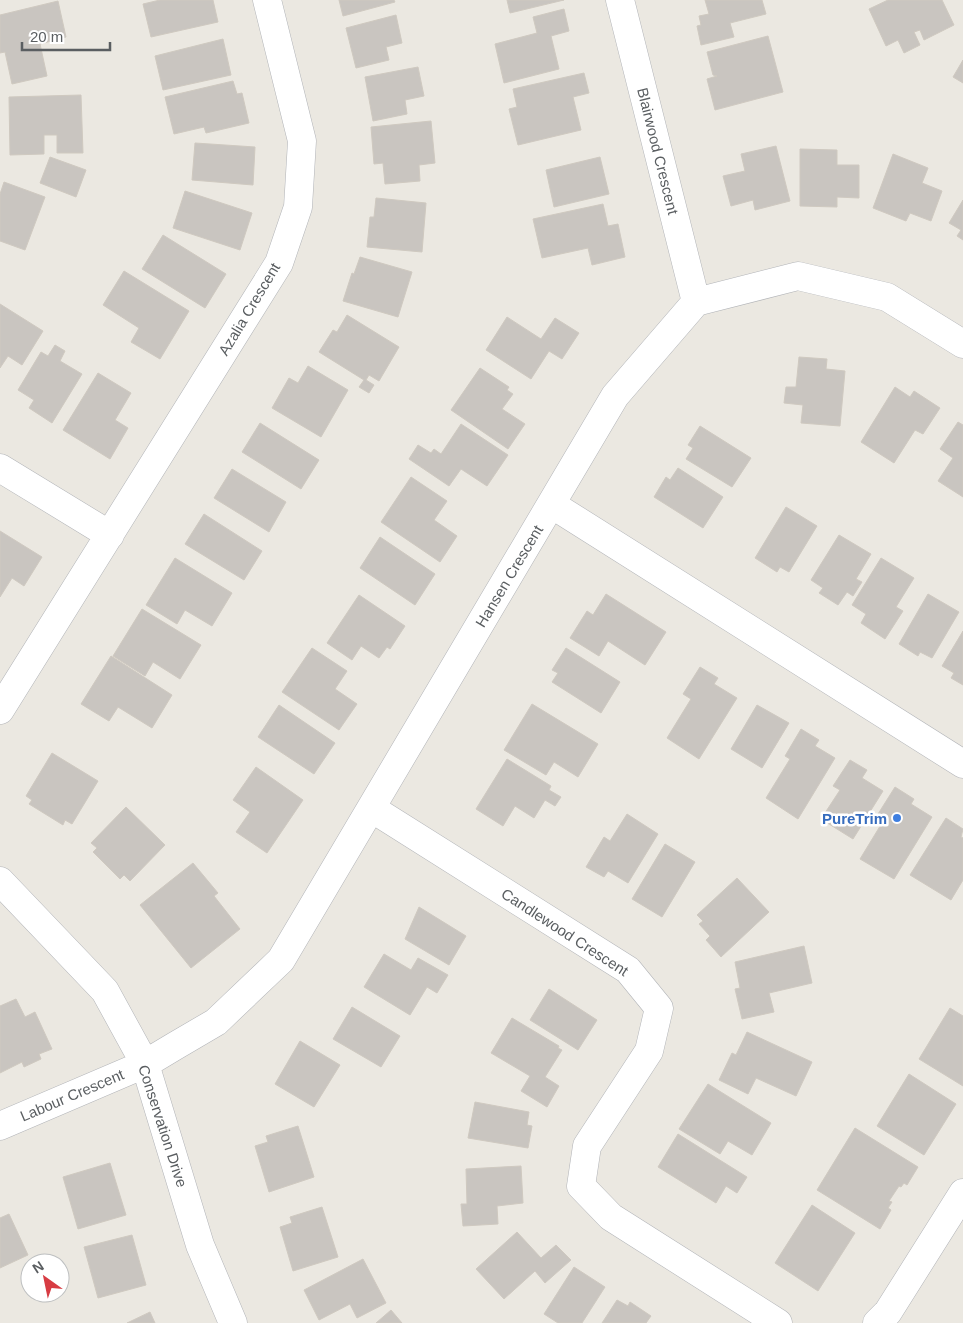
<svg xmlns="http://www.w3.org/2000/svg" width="963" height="1323" font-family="Arial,sans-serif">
	<rect width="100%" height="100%" fill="#ebe8e1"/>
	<path fill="#c9c5c0" stroke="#cfc9c0" d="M 160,0 L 213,0 L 218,22 L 151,37 L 143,4 Z
		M 339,0 L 394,0 L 395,2 L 343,16 Z
		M 507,0 L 564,0 L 510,13 Z
		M 705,0 L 762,0 L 766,14 L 730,23 L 734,37 L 701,45 L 697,26 L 701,25 L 699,16 L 709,14 Z
		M 888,0 L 942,0 L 954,25 L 924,40 L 920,30 L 914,32 L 920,45 L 904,53 L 898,40 L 886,46 L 869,9 Z
		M 58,1 L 66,37 L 40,44 L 47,76 L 12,84 L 5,52 L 0,53 L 0,15 Z
		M 564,9 L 569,31 L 551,36 L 559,69 L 504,83 L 495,44 L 537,33 L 533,17 Z
		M 396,15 L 402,43 L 386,47 L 389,60 L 356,68 L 346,28 Z
		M 768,36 L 783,92 L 715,110 L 707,79 L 717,76 L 713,75 L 707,52 Z
		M 223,39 L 231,75 L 163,90 L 155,56 Z
		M 963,60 L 963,83 L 953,77 Z
		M 418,67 L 424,96 L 405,100 L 407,114 L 373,121 L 365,77 Z
		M 584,73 L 589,93 L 573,97 L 581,130 L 518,145 L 509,109 L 517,107 L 513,89 Z
		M 233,81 L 237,94 L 242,93 L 249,123 L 206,133 L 204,127 L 174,134 L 165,97 Z
		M 81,95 L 83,153 L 57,153 L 57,135 L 44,135 L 44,154 L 10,155 L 9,97 Z
		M 431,121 L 435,163 L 419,165 L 420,181 L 385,184 L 383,163 L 374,164 L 371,127 Z
		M 195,143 L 255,147 L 253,185 L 192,180 Z
		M 776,146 L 790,201 L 755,210 L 753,200 L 731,206 L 723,176 L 745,171 L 741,154 Z
		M 800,149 L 837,150 L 837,165 L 859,165 L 859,198 L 837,197 L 837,207 L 800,206 Z
		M 893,154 L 928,168 L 922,183 L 942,191 L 931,221 L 910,213 L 906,221 L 873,208 Z
		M 50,157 L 86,170 L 76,197 L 40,183 Z
		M 600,157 L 609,194 L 554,207 L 546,170 Z
		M 4,182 L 45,197 L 25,250 L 0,241 L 0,194 Z
		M 185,191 L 252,213 L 240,250 L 173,228 Z
		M 376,198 L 426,203 L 422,252 L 367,247 L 370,217 L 374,217 Z
		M 963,200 L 963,240 L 957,236 L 961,230 L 949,223 Z
		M 603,204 L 608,226 L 618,224 L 625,257 L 592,265 L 588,248 L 542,258 L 533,219 Z
		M 163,235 L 226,274 L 205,308 L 142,269 Z
		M 360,257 L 412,272 L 398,317 L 343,301 L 352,273 L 354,274 Z
		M 124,271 L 189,311 L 160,359 L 131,342 L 139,328 L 103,305 Z
		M 0,304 L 43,331 L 22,365 L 8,356 L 0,368 Z
		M 347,315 L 399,347 L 379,381 L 369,375 L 366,380 L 374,385 L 369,393 L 359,387 L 364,380 L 319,352 L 333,330 L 337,332 Z
		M 507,317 L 541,339 L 555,318 L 579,333 L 562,359 L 549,351 L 531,379 L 486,350 Z
		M 55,345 L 65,351 L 60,361 L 82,374 L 52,423 L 29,408 L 34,400 L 18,390 L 41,352 L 48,356 Z
		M 799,357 L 827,359 L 826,369 L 845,371 L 840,426 L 801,423 L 803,405 L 784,403 L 786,387 L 796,387 Z
		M 308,366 L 348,390 L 321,437 L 272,408 L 289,378 L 298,383 Z
		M 480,368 L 509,387 L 507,390 L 513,394 L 502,409 L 525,424 L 508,449 L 451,410 Z
		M 98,373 L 131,393 L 115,420 L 128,428 L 110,459 L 63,430 Z
		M 895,387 L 910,397 L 914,391 L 940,408 L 923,434 L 915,430 L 894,463 L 861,442 Z
		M 958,422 L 963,425 L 963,497 L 938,481 L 953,458 L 940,449 Z
		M 260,423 L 319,460 L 301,489 L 242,452 Z
		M 461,424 L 508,455 L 487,486 L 461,469 L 449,486 L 409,459 L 418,445 L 431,453 L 434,449 L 441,454 Z
		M 700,426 L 751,458 L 732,487 L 686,459 L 693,448 L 688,445 Z
		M 678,468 L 723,497 L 703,528 L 654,497 L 666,477 L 670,480 Z
		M 232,469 L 286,502 L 269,532 L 214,498 Z
		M 411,477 L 447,501 L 434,520 L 457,536 L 440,562 L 381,522 Z
		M 786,507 L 817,526 L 789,572 L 780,567 L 777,572 L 755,558 Z
		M 204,514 L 262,551 L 244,580 L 185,544 Z
		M 0,531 L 42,557 L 24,586 L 12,578 L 0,597 Z
		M 839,535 L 871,554 L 856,579 L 862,582 L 853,596 L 847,592 L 838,605 L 819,593 L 823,588 L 811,580 Z
		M 380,537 L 435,574 L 415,605 L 360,568 Z
		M 175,558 L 232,593 L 212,626 L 185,610 L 177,624 L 146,605 Z
		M 881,558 L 914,578 L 896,607 L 903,611 L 885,639 L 861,623 L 866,614 L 852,605 Z
		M 606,594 L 666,632 L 645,665 L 608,641 L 599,656 L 570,638 L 587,611 L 593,615 Z
		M 928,594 L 959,612 L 932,658 L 920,652 L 918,656 L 899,644 Z
		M 359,595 L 405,626 L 390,649 L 387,647 L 379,658 L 361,646 L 352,660 L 327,643 Z
		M 142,609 L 201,645 L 180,679 L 153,662 L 145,676 L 113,656 Z
		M 963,631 L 963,685 L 951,678 L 954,673 L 942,666 Z
		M 312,648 L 347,671 L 335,689 L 357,704 L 339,730 L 282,692 Z
		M 566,648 L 620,682 L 601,713 L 552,682 L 558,673 L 552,670 Z
		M 111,656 L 172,695 L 152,728 L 118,707 L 109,721 L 81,704 Z
		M 700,667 L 718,678 L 714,684 L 737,698 L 699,759 L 667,738 L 691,699 L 683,694 Z
		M 532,704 L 598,744 L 578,777 L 554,762 L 546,775 L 504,750 Z
		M 279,705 L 335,743 L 314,774 L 258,737 Z
		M 757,705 L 789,723 L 762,768 L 731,749 Z
		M 801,729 L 819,740 L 815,746 L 835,758 L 798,819 L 766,798 L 790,759 L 785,756 Z
		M 52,753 L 98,781 L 72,824 L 65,820 L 63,825 L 29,804 L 32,800 L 26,796 Z
		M 507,759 L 551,786 L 549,790 L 561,797 L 555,806 L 545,800 L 534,818 L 515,806 L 503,826 L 476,809 Z
		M 850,760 L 867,770 L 862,778 L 883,791 L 853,839 L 821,819 L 840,790 L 833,786 Z
		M 256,767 L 303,800 L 267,853 L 236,832 L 250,812 L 233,800 Z
		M 895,787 L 914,799 L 911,804 L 932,817 L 894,879 L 860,859 L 885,818 L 878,814 Z
		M 126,807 L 165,845 L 130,881 L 124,875 L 120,879 L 93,852 L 97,848 L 91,843 Z
		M 627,814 L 658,834 L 628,883 L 608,871 L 604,877 L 586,867 L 604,837 L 610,841 Z
		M 946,818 L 963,829 L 961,837 L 963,838 L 963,880 L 951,900 L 910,875 Z
		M 665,844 L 695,862 L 662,917 L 632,899 Z
		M 193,863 L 218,893 L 214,896 L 240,929 L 191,968 L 140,905 Z
		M 737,878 L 769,912 L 721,957 L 706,940 L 710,936 L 699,924 L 703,921 L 697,915 Z
		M 419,907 L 466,936 L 449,965 L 405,939 Z
		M 804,946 L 812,983 L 769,993 L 774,1012 L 742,1019 L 735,989 L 740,988 L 735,962 Z
		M 384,954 L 411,970 L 418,958 L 448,975 L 437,993 L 427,987 L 410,1015 L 364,987 Z
		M 549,989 L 597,1020 L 578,1050 L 530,1020 Z
		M 16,999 L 25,1017 L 35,1012 L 52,1049 L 39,1054 L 41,1059 L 24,1067 L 22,1062 L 0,1073 L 0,1006 Z
		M 352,1007 L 400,1036 L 381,1067 L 333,1039 Z
		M 950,1008 L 963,1016 L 963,1086 L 919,1059 Z
		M 512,1018 L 559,1046 L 558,1048 L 562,1050 L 545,1077 L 559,1086 L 547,1107 L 521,1091 L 530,1076 L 491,1053 Z
		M 747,1032 L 812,1062 L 796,1096 L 756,1078 L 748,1094 L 719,1080 L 732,1053 L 736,1055 Z
		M 300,1041 L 340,1065 L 314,1107 L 275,1084 Z
		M 909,1074 L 956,1104 L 924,1155 L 877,1126 Z
		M 708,1084 L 771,1123 L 752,1155 L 728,1141 L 720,1154 L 679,1129 Z
		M 475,1102 L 529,1112 L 527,1125 L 532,1126 L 528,1148 L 468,1138 Z
		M 298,1126 L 314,1177 L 269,1192 L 255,1146 L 268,1142 L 266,1136 Z
		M 855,1128 L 918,1167 L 907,1185 L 904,1183 L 901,1187 L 899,1186 L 889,1201 L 892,1202 L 888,1208 L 891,1210 L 880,1229 L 817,1190 Z
		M 678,1134 L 747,1177 L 737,1193 L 726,1186 L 716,1203 L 658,1167 Z
		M 110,1163 L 126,1215 L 78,1229 L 63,1177 Z
		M 521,1166 L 523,1203 L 497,1206 L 498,1224 L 463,1226 L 461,1204 L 467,1204 L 466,1169 Z
		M 812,1205 L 855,1233 L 818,1291 L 775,1263 Z
		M 322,1207 L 338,1257 L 293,1271 L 280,1227 L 292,1223 L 290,1217 Z
		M 9,1214 L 28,1255 L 0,1268 L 0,1218 Z
		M 517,1232 L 541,1258 L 556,1245 L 571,1260 L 545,1283 L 535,1271 L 504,1299 L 476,1269 Z
		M 132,1235 L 146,1285 L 98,1298 L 84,1247 Z
		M 363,1259 L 386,1303 L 357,1318 L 350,1304 L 319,1320 L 304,1290 Z
		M 574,1267 L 605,1287 L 582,1323 L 558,1323 L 544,1314 Z
		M 617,1300 L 628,1306 L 630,1302 L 651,1316 L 646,1323 L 602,1323 Z
		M 391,1310 L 402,1323 L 376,1323 Z
		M 150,1312 L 155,1323 L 127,1323 Z"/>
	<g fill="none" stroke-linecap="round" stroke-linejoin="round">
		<defs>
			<path id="street" d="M 620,0 L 696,302
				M 0,468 L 110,535
				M 551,504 L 963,764
				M 0,710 L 279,263 L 298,207 L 302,141 L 267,0
				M 371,808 L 628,970 L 659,1008 L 649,1051 L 587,1146 L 581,1186 L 611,1217 L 778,1323
				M 0,881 L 105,991 L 145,1064 L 200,1245 L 233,1323
				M 0,1126 L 145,1064 L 175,1046 L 216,1022 L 281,960 L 615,396 L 696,302 L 798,276 L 887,297 L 963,344
				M 877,1323 L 888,1312 L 963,1193"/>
		</defs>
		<use href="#street" stroke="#b2b4b8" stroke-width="29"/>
		<use href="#street" stroke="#fff" stroke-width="28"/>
	</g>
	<circle fill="#3f7fe0" stroke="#fff" stroke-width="2" cx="897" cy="818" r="5"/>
	<g text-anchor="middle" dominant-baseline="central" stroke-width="5" stroke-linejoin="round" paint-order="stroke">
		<g font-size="15" fill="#5a5e61" stroke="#fff">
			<text transform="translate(658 151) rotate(76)">Blairwood Crescent</text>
			<text transform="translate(249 309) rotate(-59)">Azalia Crescent</text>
			<text transform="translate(509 576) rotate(-59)">Hansen Crescent</text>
			<text transform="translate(565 932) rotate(33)">Candlewood Crescent</text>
			<text transform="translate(72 1095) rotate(-23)">Labour Crescent</text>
			<text transform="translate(163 1126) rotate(72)">Conservation Drive</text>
		</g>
		<g font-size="15" font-weight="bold" fill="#366cbe" stroke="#fff" text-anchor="end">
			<text x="887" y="818">PureTrim</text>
		</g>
	</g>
	<g transform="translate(45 1278) rotate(327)"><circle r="24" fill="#ffffff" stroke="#bdbfc0"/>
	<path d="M0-4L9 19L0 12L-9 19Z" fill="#d73c43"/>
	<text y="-8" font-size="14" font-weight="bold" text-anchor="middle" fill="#5a5e61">N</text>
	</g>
	<path d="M22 42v8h88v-8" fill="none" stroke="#5a5e61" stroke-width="2.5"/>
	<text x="30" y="42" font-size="15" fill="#5a5e61" stroke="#ffffff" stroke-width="4" paint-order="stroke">20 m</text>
</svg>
